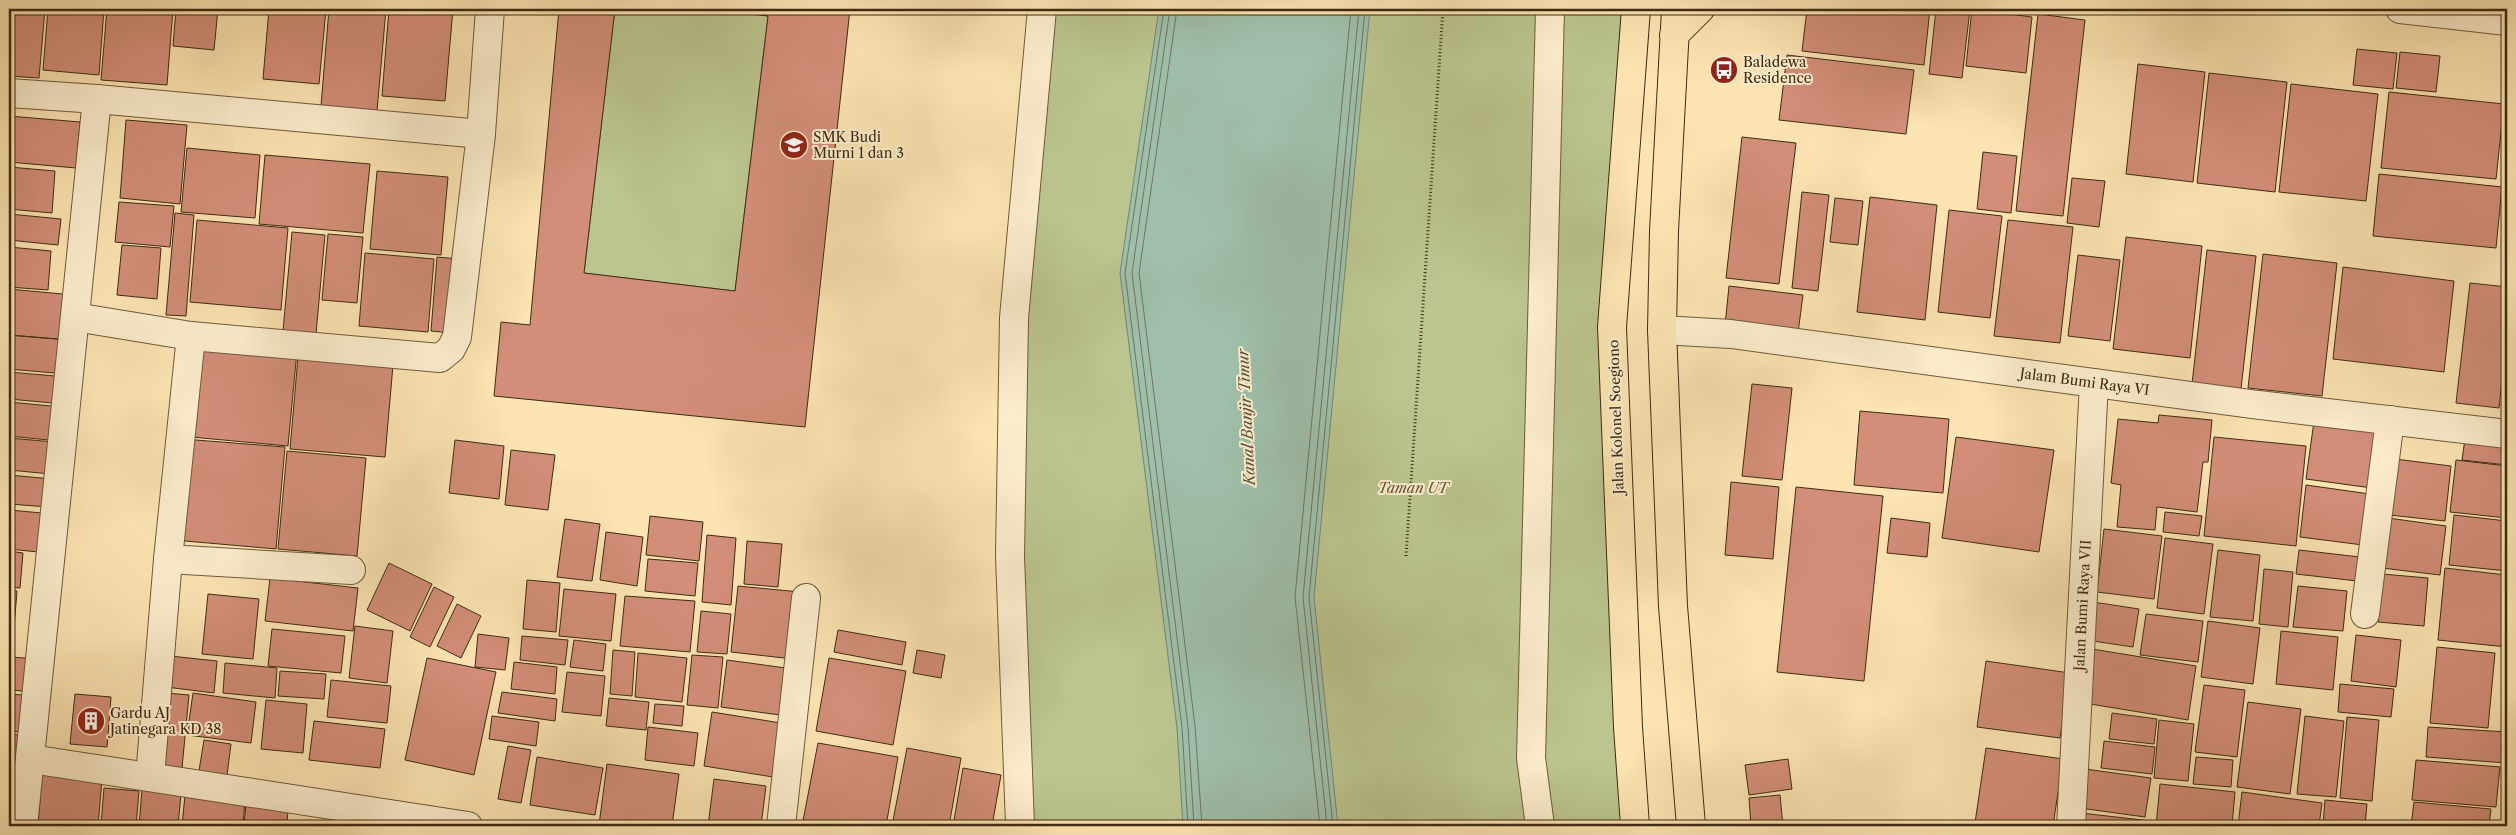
<svg xmlns="http://www.w3.org/2000/svg" width="2516" height="835" font-family="'Libre Caslon Text',serif">
	<rect width="100%" height="100%" fill="#fce5b3"/>
	<filter id="stains"><feTurbulence type="fractalNoise" baseFrequency=".004" numOctaves="4"/><feColorMatrix values="0 0 0 0 .2 0 0 0 0 .09 0 0 0 0 .02 0 0 0 .5 -.17"/></filter>
	<radialGradient id="worn" r=".72"><stop offset=".6" stop-color="#630" stop-opacity="0"/><stop offset="1" stop-color="#630" stop-opacity=".3"/></radialGradient>
	<path fill="#bbc58f" stroke="#7c7850" d="M 615,9 L 707,9 L 768,16 L 735,291 L 584,273 Z
		M 1047,9 L 1636,9 L 1612,327 L 1635,826 L 1020,826 L 1011,472 Z"/>
	<path fill="#9fbfab" stroke="#78846e" d="M 1159,9 L 1370,9 L 1314,597 L 1338,826 L 1183,826 L 1177,728 L 1120,273 Z"/>
	<g fill="none" stroke-linecap="round" stroke-linejoin="round">
		<path stroke="#6e755e" stroke-width="1" d="M 1164,9 L 1125,273 L 1182,727 L 1188,826
			M 1170,9 L 1132,273 L 1188,727 L 1194,826
			M 1177,9 L 1139,273 L 1195,726 L 1202,826
			M 1320,826 L 1295,597 L 1351,9
			M 1327,826 L 1303,597 L 1359,9
			M 1333,826 L 1309,597 L 1365,9"/>
	</g>
	<path fill="#d38e79" stroke="#3e2b12" d="M 9,9 L 45,9 L 39,78 L 9,76 Z
		M 48,9 L 104,9 L 99,75 L 43,70 Z
		M 107,9 L 173,9 L 167,85 L 101,80 Z
		M 176,9 L 218,9 L 214,50 L 173,46 Z
		M 269,9 L 326,9 L 319,84 L 263,79 Z
		M 329,9 L 386,9 L 377,111 L 321,106 Z
		M 389,9 L 453,9 L 445,101 L 382,96 Z
		M 559,9 L 615,9 L 584,273 L 735,291 L 768,16 L 707,9 L 850,9 L 805,427 L 494,396 L 501,322 L 530,325 Z
		M 1807,9 L 1930,9 L 1924,65 L 1802,51 Z
		M 1936,9 L 1970,9 L 1962,78 L 1929,74 Z
		M 1972,9 L 2032,17 L 2026,73 L 1966,66 Z
		M 2038,14 L 2085,20 L 2063,216 L 2016,211 Z
		M 2357,49 L 2397,53 L 2393,89 L 2353,85 Z
		M 2400,52 L 2440,56 L 2436,92 L 2396,88 Z
		M 1787,55 L 1914,70 L 1906,134 L 1779,120 Z
		M 2138,64 L 2205,72 L 2193,182 L 2126,174 Z
		M 2209,73 L 2287,82 L 2275,192 L 2197,183 Z
		M 2291,84 L 2378,94 L 2366,201 L 2279,192 Z
		M 2389,92 L 2504,104 L 2496,179 L 2381,168 Z
		M 9,116 L 80,122 L 76,168 L 9,162 Z
		M 126,120 L 187,125 L 180,204 L 120,198 Z
		M 1742,137 L 1796,143 L 1779,284 L 1726,278 Z
		M 187,148 L 260,155 L 255,218 L 181,212 Z
		M 1983,152 L 2017,156 L 2011,213 L 1977,209 Z
		M 265,155 L 370,164 L 363,233 L 259,224 Z
		M 9,167 L 55,171 L 52,213 L 9,209 Z
		M 377,171 L 448,177 L 441,255 L 370,249 Z
		M 2379,174 L 2502,187 L 2496,248 L 2373,236 Z
		M 2072,178 L 2105,181 L 2099,227 L 2067,223 Z
		M 1802,192 L 1829,195 L 1818,291 L 1792,288 Z
		M 1870,197 L 1937,205 L 1925,320 L 1857,312 Z
		M 1835,198 L 1863,201 L 1858,245 L 1830,242 Z
		M 119,202 L 174,206 L 170,247 L 115,242 Z
		M 1949,210 L 2002,216 L 1990,318 L 1938,312 Z
		M 175,213 L 194,215 L 186,316 L 166,315 Z
		M 9,214 L 61,219 L 58,245 L 9,240 Z
		M 197,220 L 288,228 L 281,310 L 190,302 Z
		M 2008,220 L 2073,227 L 2060,343 L 1994,336 Z
		M 292,232 L 325,235 L 316,334 L 283,331 Z
		M 328,234 L 363,237 L 357,303 L 322,300 Z
		M 2126,237 L 2202,246 L 2190,358 L 2113,349 Z
		M 122,245 L 161,248 L 157,299 L 117,295 Z
		M 9,247 L 51,251 L 48,290 L 9,287 Z
		M 2207,250 L 2256,256 L 2241,389 L 2192,384 Z
		M 365,253 L 434,259 L 428,332 L 359,326 Z
		M 2263,254 L 2337,263 L 2322,396 L 2248,388 Z
		M 2078,255 L 2120,260 L 2110,341 L 2068,336 Z
		M 437,257 L 459,259 L 452,333 L 431,331 Z
		M 2343,267 L 2454,281 L 2444,372 L 2333,359 Z
		M 2470,283 L 2507,287 L 2507,333 L 2499,408 L 2456,403 Z
		M 1729,286 L 1803,295 L 1798,333 L 1725,325 Z
		M 9,289 L 73,295 L 69,340 L 9,335 Z
		M 9,335 L 69,340 L 66,374 L 9,369 Z
		M 199,343 L 297,351 L 288,446 L 191,437 Z
		M 298,357 L 393,365 L 385,457 L 290,449 Z
		M 9,372 L 66,377 L 64,404 L 9,399 Z
		M 1752,384 L 1792,388 L 1782,480 L 1742,476 Z
		M 9,402 L 61,407 L 58,441 L 9,436 Z
		M 1860,411 L 1949,419 L 1943,493 L 1854,485 Z
		M 2159,415 L 2212,420 L 2208,462 L 2203,462 L 2197,512 L 2157,507 L 2155,530 L 2117,527 L 2121,485 L 2111,483 L 2118,419 L 2158,423 Z
		M 2314,421 L 2380,431 L 2372,488 L 2306,479 Z
		M 1956,437 L 2054,450 L 2039,552 L 1942,538 Z
		M 2214,437 L 2306,446 L 2296,546 L 2204,536 Z
		M 9,438 L 54,442 L 51,474 L 9,470 Z
		M 183,439 L 285,447 L 276,549 L 174,540 Z
		M 2465,439 L 2507,443 L 2507,465 L 2462,460 Z
		M 455,440 L 504,446 L 499,499 L 449,493 Z
		M 511,450 L 555,455 L 548,510 L 505,505 Z
		M 287,451 L 366,458 L 357,556 L 278,549 Z
		M 2395,459 L 2451,466 L 2445,521 L 2389,515 Z
		M 2456,460 L 2507,466 L 2507,518 L 2450,512 Z
		M 9,475 L 52,479 L 49,507 L 9,504 Z
		M 1731,482 L 1779,487 L 1773,559 L 1725,555 Z
		M 2306,485 L 2370,494 L 2363,545 L 2300,537 Z
		M 1796,487 L 1883,496 L 1864,681 L 1777,672 Z
		M 9,510 L 42,513 L 38,552 L 9,549 Z
		M 2165,512 L 2202,516 L 2199,536 L 2163,532 Z
		M 2454,515 L 2507,521 L 2507,571 L 2449,565 Z
		M 650,516 L 703,522 L 699,561 L 646,555 Z
		M 1891,518 L 1930,523 L 1927,557 L 1887,553 Z
		M 2388,518 L 2446,526 L 2440,575 L 2382,568 Z
		M 565,519 L 600,524 L 592,581 L 557,577 Z
		M 2104,529 L 2162,536 L 2154,599 L 2097,592 Z
		M 606,532 L 643,537 L 637,586 L 600,580 Z
		M 707,535 L 736,538 L 731,605 L 702,602 Z
		M 2165,538 L 2213,544 L 2204,614 L 2157,608 Z
		M 747,541 L 782,544 L 778,587 L 744,584 Z
		M 2218,550 L 2260,555 L 2253,621 L 2210,617 Z
		M 2299,550 L 2360,557 L 2357,581 L 2296,574 Z
		M 9,551 L 23,553 L 20,588 L 9,587 Z
		M 648,559 L 698,563 L 695,596 L 645,591 Z
		M 389,563 L 432,584 L 410,631 L 367,610 Z
		M 2445,568 L 2507,575 L 2507,647 L 2438,640 Z
		M 2264,569 L 2293,572 L 2288,627 L 2259,624 Z
		M 2382,574 L 2428,578 L 2424,626 L 2378,622 Z
		M 270,578 L 358,588 L 353,631 L 265,621 Z
		M 527,580 L 560,583 L 556,632 L 523,629 Z
		M 738,586 L 800,592 L 793,659 L 731,652 Z
		M 2298,586 L 2347,591 L 2343,631 L 2293,627 Z
		M 434,587 L 454,597 L 430,647 L 410,637 Z
		M 564,589 L 616,594 L 611,641 L 559,636 Z
		M 9,590 L 17,591 L 12,653 L 9,653 Z
		M 208,594 L 259,599 L 253,659 L 202,654 Z
		M 625,596 L 695,601 L 690,652 L 620,646 Z
		M 2093,602 L 2139,609 L 2133,647 L 2086,640 Z
		M 457,604 L 481,616 L 461,658 L 437,646 Z
		M 701,611 L 731,614 L 727,654 L 697,652 Z
		M 2146,614 L 2203,621 L 2198,662 L 2140,655 Z
		M 2208,621 L 2260,628 L 2253,684 L 2201,677 Z
		M 355,626 L 393,631 L 387,683 L 349,678 Z
		M 272,629 L 345,636 L 341,673 L 268,666 Z
		M 838,630 L 906,642 L 902,665 L 834,652 Z
		M 2281,631 L 2338,637 L 2333,690 L 2276,684 Z
		M 478,634 L 509,638 L 505,670 L 475,667 Z
		M 2356,635 L 2401,640 L 2396,687 L 2351,681 Z
		M 522,636 L 568,640 L 565,665 L 520,660 Z
		M 574,640 L 606,644 L 603,671 L 570,667 Z
		M 2437,647 L 2495,653 L 2488,728 L 2430,723 Z
		M 2086,648 L 2196,666 L 2188,720 L 2078,702 Z
		M 613,650 L 635,652 L 632,696 L 610,694 Z
		M 917,650 L 945,655 L 941,678 L 913,673 Z
		M 638,653 L 687,658 L 682,702 L 635,697 Z
		M 692,655 L 723,657 L 718,708 L 687,705 Z
		M 170,656 L 217,661 L 214,693 L 166,687 Z
		M 9,657 L 39,659 L 36,692 L 9,690 Z
		M 427,658 L 496,672 L 474,775 L 405,760 Z
		M 829,658 L 906,671 L 893,745 L 816,731 Z
		M 727,660 L 786,668 L 780,715 L 721,707 Z
		M 1986,661 L 2070,673 L 2060,738 L 1977,727 Z
		M 514,662 L 557,667 L 555,694 L 511,689 Z
		M 225,663 L 277,668 L 275,698 L 223,693 Z
		M 280,671 L 326,674 L 324,699 L 278,696 Z
		M 567,672 L 605,676 L 601,716 L 562,712 Z
		M 331,680 L 391,686 L 387,723 L 327,717 Z
		M 2340,684 L 2394,689 L 2391,717 L 2338,712 Z
		M 2204,685 L 2245,690 L 2237,757 L 2195,752 Z
		M 502,692 L 557,699 L 555,721 L 498,713 Z
		M 166,693 L 189,695 L 182,768 L 159,765 Z
		M 193,693 L 256,702 L 251,743 L 187,735 Z
		M 9,694 L 35,696 L 31,733 L 9,731 Z
		M 75,694 L 111,697 L 107,747 L 70,744 Z
		M 609,698 L 649,702 L 646,730 L 606,726 Z
		M 266,700 L 307,704 L 303,753 L 261,749 Z
		M 2248,702 L 2301,709 L 2290,794 L 2237,787 Z
		M 655,704 L 684,706 L 682,726 L 653,723 Z
		M 712,712 L 781,723 L 773,777 L 704,766 Z
		M 2112,713 L 2157,719 L 2154,744 L 2109,739 Z
		M 492,716 L 539,722 L 536,746 L 489,739 Z
		M 2305,716 L 2344,721 L 2336,797 L 2297,794 Z
		M 2347,717 L 2379,720 L 2372,801 L 2340,798 Z
		M 2159,720 L 2194,724 L 2188,781 L 2154,778 Z
		M 314,721 L 385,729 L 380,768 L 309,760 Z
		M 648,727 L 698,733 L 694,766 L 645,760 Z
		M 2428,727 L 2507,732 L 2507,763 L 2426,757 Z
		M 9,734 L 29,736 L 26,770 L 9,768 Z
		M 204,740 L 231,744 L 227,775 L 199,771 Z
		M 2104,741 L 2155,747 L 2152,774 L 2101,768 Z
		M 818,743 L 898,757 L 886,826 L 802,826 Z
		M 508,746 L 531,750 L 521,803 L 498,799 Z
		M 907,748 L 961,758 L 949,826 L 892,826 Z
		M 1986,748 L 2063,759 L 2053,826 L 1996,826 L 1975,823 Z
		M 537,757 L 603,768 L 595,815 L 530,805 Z
		M 2196,757 L 2233,760 L 2231,787 L 2193,784 Z
		M 1788,759 L 1792,789 L 1749,795 L 1745,765 Z
		M 2416,760 L 2500,767 L 2496,807 L 2412,800 Z
		M 607,764 L 679,774 L 672,826 L 599,825 Z
		M 963,768 L 1001,775 L 992,826 L 953,826 Z
		M 2085,769 L 2151,778 L 2145,817 L 2080,808 Z
		M 9,770 L 23,772 L 20,806 L 9,805 Z
		M 42,774 L 102,779 L 98,826 L 38,826 Z
		M 714,779 L 766,786 L 761,826 L 708,826 Z
		M 2160,784 L 2235,792 L 2232,826 L 2156,826 Z
		M 104,788 L 139,791 L 136,826 L 101,826 Z
		M 142,790 L 181,794 L 178,826 L 139,826 Z
		M 2242,792 L 2322,803 L 2319,826 L 2238,826 Z
		M 185,795 L 245,800 L 243,826 L 182,826 Z
		M 1780,795 L 1783,826 L 1751,826 L 1749,798 Z
		M 2325,800 L 2367,804 L 2365,826 L 2323,826 Z
		M 2414,802 L 2491,809 L 2489,826 L 2411,826 Z
		M 246,804 L 288,808 L 287,826 L 244,826 Z
		M 2081,813 L 2151,821 L 2151,826 L 2079,826 Z"/>
	<g fill="none" stroke-linecap="round" stroke-linejoin="round">
		<defs>
			<g id="minor">
				<path d="M 2400,9 L 2507,21"/>
				<path d="M 9,93 L 97,99 L 481,134"/>
				<path d="M 75,317 L 191,336 L 440,358 L 451,349 L 457,337 L 481,134 L 490,9"/>
				<path id="s1" d="M 1662,330 L 1731,334 L 2251,404 L 2507,434"/>
				<path d="M 168,559 L 351,570"/>
				<path d="M 2365,614 L 2390,420"/>
				<path d="M 31,759 L 468,826"/>
				<path d="M 150,777 L 168,559 L 191,336"/>
				<path d="M 23,826 L 97,99"/>
				<path d="M 781,826 L 806,598"/>
				<path d="M 1020,826 L 1010,556 L 1014,318 L 1042,9"/>
				<path d="M 1540,826 L 1531,758 L 1550,9"/>
				<path id="s2" d="M 2071,826 L 2094,383"/>
			</g>
			<path id="major" d="M 1676,9 L 1664,231 L 1662,330 L 1673,606 L 1691,826
				M 1674,35 L 1700,9
				M 1635,826 L 1628,727 L 1612,327 L 1636,9"/>
		</defs>
		<use href="#minor" stroke="#6e5a3a" stroke-width="30"/>
		<use href="#major" stroke="#3e2b12" stroke-width="30"/>
		<path stroke="#3e2b12" stroke-width="3" stroke-dasharray="1 2.5" stroke-linecap="butt" d="M 1406,556 L 1443,9"/>
		<use href="#minor" stroke="#fdeece" stroke-width="28"/>
		<use href="#major" stroke="#fce5b3" stroke-width="28"/>
	</g>
	<defs>
		<symbol id="bus-disc" viewBox="-11 -11 22 22"><circle r="9.5" fill="#8f2418" stroke="#fdeece"/><path d="M-5-6H5V4H4V6H2V4H-2V6H-4V4H-5ZM-3.5-4V0h7V-4ZM-3.5 1.2v1.5H-2V1.2ZM2 1.2v1.5H3.5V1.2Z" fill="#fff"/></symbol>
		<symbol id="school-disc" viewBox="-11 -11 22 22"><circle r="9.5" fill="#8f2418" stroke="#fdeece"/><path d="M0-5L7-2L0 1L-7-2ZM-4 1L0 2.5L4 1V4Q0 6-4 4Z" fill="#fff"/></symbol>
		<symbol id="building-disc" viewBox="-11 -11 22 22"><circle r="9.5" fill="#8f2418" stroke="#fdeece"/><path d="M-4-6H4V6H1V3H-1V6H-4ZM-2.5-4.3h1.7v1.8h-1.7ZM.8-4.3h1.7v1.8H.8ZM-2.5-1h1.7V.8h-1.7ZM.8-1h1.7V.8H.8Z" fill="#fff"/></symbol>
	</defs>
	<g fill-rule="evenodd">
		<use href="#bus-disc" x="1708" y="54" width="32" height="32"/>
		<use href="#school-disc" x="778" y="129" width="32" height="32"/>
		<use href="#building-disc" x="75" y="705" width="32" height="32"/>
	</g>
	<g text-anchor="middle" dominant-baseline="central" stroke-width="4" stroke-linejoin="round" paint-order="stroke">
		<g font-size="14" fill="#3e2b12" stroke="#fdeece" text-anchor="start">
			<text x="1743" y="62">Baladewa<tspan x="1743" dy="16">Residence</tspan></text>
			<text x="813" y="137">SMK Budi<tspan x="813" dy="16">Murni 1 dan 3</tspan></text>
			<text x="110" y="713">Gardu AJ<tspan x="110" dy="16">Jatinegara KD 38</tspan></text>
		</g>
		<g font-size="14" fill="#3e2b12" stroke="#fdeece">
			<text stroke="none"><textPath href="#s1" startOffset="426">Jalam Bumi Raya VI</textPath></text>
			<text transform="translate(1616 417) rotate(-92)">Jalan Kolonel Soegiono</text>
			<text stroke="none"><textPath href="#s2" startOffset="221">Jalan Bumi Raya VII</textPath></text>
		</g>
		<g font-size="14" font-style="italic" fill="#5d5231" stroke="#fdeece">
			<text x="1413" y="488">Taman UT</text>
		</g>
		<g font-size="15" font-style="italic" fill="#565038" stroke="#fdeece">
			<text transform="translate(1246 417) rotate(-93)">Kanal Banjir Timur</text>
		</g>
	</g>
	<rect width="2516" height="835" fill="none" stroke="#fce5b3" stroke-width="30"/>
	<rect x="10" y="10" width="2496" height="815" fill="none" stroke="#3e2b12" stroke-width="2.5"/>
	<rect x="15" y="15" width="2486" height="805" fill="none" stroke="#3e2b12"/>
	<rect width="100%" height="100%" filter="url(#stains)"/>
	<rect width="100%" height="100%" fill="url(#worn)"/>
</svg>
